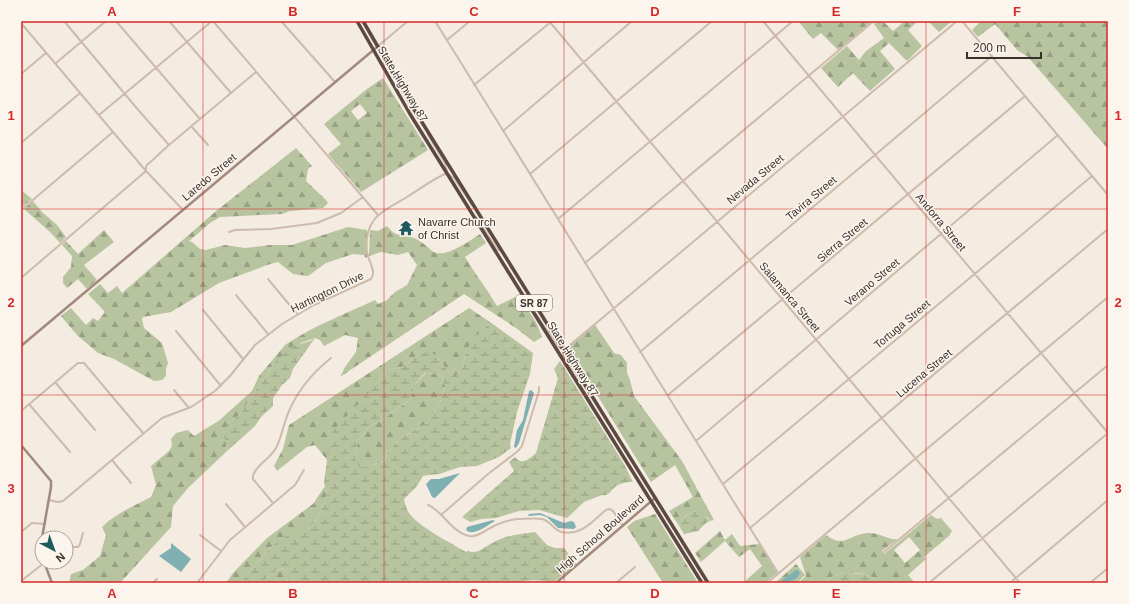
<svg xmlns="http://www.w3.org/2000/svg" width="1129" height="604" font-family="Arial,sans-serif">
	<defs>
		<pattern id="forest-firs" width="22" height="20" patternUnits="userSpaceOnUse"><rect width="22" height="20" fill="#b8c4a0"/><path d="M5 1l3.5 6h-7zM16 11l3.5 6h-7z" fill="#97a083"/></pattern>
		<pattern id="wetland-marsh" width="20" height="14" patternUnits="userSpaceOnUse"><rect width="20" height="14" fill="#b8c4a0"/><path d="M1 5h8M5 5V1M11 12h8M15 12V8" fill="none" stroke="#97a083"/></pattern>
	</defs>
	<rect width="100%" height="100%" fill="#f4ebe1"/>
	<path fill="url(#forest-firs)" fill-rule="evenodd" d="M 798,21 L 870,21 L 871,22 L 838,50 L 821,33 L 813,39 Z
		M 877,21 L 883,21 L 893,31 L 905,21 L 918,21 L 908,30 L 922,46 L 907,61 L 889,43 L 880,51 L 895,69 L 870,91 L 853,73 L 838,87 L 821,68 L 847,46 L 859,60 L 866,51 L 884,38 L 874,24 Z
		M 928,21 L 952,21 L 939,32 Z
		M 981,21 L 1108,21 L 1108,149 L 1027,56 L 1018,51 L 995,24 L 978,37 L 972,30 Z
		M 383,78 L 428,150 L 361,192 L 328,154 L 341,144 L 324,124 L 367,89 ZM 360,104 L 367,113 L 358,120 L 351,111 Z
		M 296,148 L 312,166 L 308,169 L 306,181 L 325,199 L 328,203 L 323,208 L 290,211 L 282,214 L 220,217 L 210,223 L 189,241 L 192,242 L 200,249 L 206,250 L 225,245 L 245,248 L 270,245 L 292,245 L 348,227 L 367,230 L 367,257 L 365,258 L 364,255 L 353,254 L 326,263 L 308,276 L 293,274 L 278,262 L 267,265 L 219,283 L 171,312 L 143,317 L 142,319 L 144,328 L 162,343 L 168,363 L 166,368 L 166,376 L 162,380 L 154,381 L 114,359 L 98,353 L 77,335 L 61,316 L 71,308 L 86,325 L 93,318 L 98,321 L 105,312 L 88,294 L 100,284 L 108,293 L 117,286 L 122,293 L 215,212 Z
		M 21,190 L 32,199 L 22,207 L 21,207 Z
		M 33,201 L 42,212 L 57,225 L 66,237 L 60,243 L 50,232 L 24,209 Z
		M 387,226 C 397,238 398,233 411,237 C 419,239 427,246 432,251 C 444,260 469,241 480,234 L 486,243 L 465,257 C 475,274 487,289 497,306 L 519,295 L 537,324 L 542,337 L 534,342 L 516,328 L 464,294 L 340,377 L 345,367 L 356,352 L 358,338 L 345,335 L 324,346 L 320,340 L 315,338 L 301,343 L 274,363 L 268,373 L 239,415 L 228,424 L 226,445 L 227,451 L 188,488 L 173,506 L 171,527 L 120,583 L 69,583 L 71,574 L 83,570 L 100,556 L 106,535 L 102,527 C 116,513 134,506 151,497 L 156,485 L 151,466 L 169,451 L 172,446 L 171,439 L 176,433 L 188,430 L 194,436 L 220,420 L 224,416 L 252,391 L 259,376 L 285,345 C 313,326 345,314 375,300 L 378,304 L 387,300 L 395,292 L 407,285 L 417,265 L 408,252 L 398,255 L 381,252 L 369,256 L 370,230 L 378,231 Z
		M 104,230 L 114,242 L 84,265 L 97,280 L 87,289 L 78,279 L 67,288 L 63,283 L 63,277 L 71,267 L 72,256 L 62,245 L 66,241 L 78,254 Z
		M 469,308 L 490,322 L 484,327 L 466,352 L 462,368 L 454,379 L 436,355 L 420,354 L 402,367 L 387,370 L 377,383 L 327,446 L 327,460 L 315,445 L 307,447 L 277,471 L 274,466 L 283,449 L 289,425 Z
		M 595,325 L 614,353 L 621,355 L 627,363 L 627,373 L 630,380 L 634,396 L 682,461 L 714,520 L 710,521 L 708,518 L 695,511 C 686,514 683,518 679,526 L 669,511 L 693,497 L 675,465 L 651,482 L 568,348 Z
		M 426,373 L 442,375 L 445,386 L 441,400 L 428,422 L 414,431 L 400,438 L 388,452 L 384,461 L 367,467 L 359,467 L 355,458 L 358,440 L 369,427 L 382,420 L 410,400 L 416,383 Z
		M 325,486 L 327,492 L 325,501 L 318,517 L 308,529 L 271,547 L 240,583 L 226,583 L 233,573 L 267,538 L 313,504 Z
		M 655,514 L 698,583 L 663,583 L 627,527 L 634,521 Z
		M 931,515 L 937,519 L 941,518 L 952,531 L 949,536 L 924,557 L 926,559 L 908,575 L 915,583 L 880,583 C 869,571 846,570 832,577 C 829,578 827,581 825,583 L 798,583 L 806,576 L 800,557 L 826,535 C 844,549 850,534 868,533 C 880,532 889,541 898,539 L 882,551 L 884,554 ZM 909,537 L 920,550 L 905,563 L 894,550 Z
		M 720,531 L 725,540 L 732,534 L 740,546 L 759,544 L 777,573 L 765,583 L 743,583 L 762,566 L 750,549 L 739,557 L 725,541 L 701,562 L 695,553 Z
		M 796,564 L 805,575 L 797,583 L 775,583 Z
		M 283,568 L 288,573 L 288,580 L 286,583 L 262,583 L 271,574 Z"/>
	<path fill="url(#wetland-marsh)" fill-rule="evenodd" d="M 490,322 L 533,353 L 530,374 L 517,412 L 510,444 L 511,448 L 499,457 L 477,466 L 460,467 L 439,474 L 429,475 L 423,476 L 417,486 L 404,499 C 405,504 406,508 409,513 C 419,527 451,543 466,552 L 468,551 C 478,555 485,546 494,542 C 507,535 521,534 535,532 L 547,545 L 555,548 L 564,548 L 576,564 L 553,583 C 542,580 529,579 517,583 L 286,583 L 288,580 L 288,574 L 283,568 L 271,574 L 262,583 L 240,583 L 271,547 L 293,531 L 308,529 L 318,517 L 325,501 L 327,492 L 324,483 L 327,460 L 327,446 L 331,433 L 377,383 L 387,370 L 402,367 L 420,354 L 429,352 L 436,355 L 454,379 L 462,368 L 466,352 L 473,338 ZM 425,373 L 442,375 L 445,386 L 441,400 L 428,422 L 414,431 L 400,438 L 388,452 L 384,461 L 367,467 L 359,467 L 355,458 L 358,440 L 369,427 L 382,420 L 410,400 L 416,383 Z
		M 315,338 L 293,369 L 290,378 L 282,385 L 273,398 L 273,406 L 262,416 L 254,427 L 227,451 L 224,432 L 228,424 L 239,415 L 268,373 L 274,363 L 291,347 L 310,341 Z
		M 560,361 L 624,464 L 633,482 C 627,482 620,483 615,487 C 610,491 609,496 602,495 L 584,502 L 567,518 L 539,510 L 519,511 L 496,518 L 481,519 L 470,522 L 462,517 L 514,471 L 509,462 L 515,457 C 522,466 529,459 536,453 L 558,378 L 554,369 Z
		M 695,511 L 703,514 L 710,521 L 706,523 L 698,531 L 684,534 L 679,526 C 683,518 686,514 695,511 Z
		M 844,573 C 856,573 871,573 880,583 L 825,583 L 831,577 Z"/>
	<path fill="#7fb0b2" d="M 531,390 L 534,393 L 519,443 L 516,448 L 514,447 L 517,430 L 523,420 L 529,391 Z
		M 460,473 L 435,498 L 432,497 L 426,484 L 431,479 L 439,479 Z
		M 540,513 L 564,523 L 571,521 L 574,522 L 576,527 L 574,529 L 558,528 L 547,517 L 540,515 L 528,516 L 529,514 Z
		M 493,520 L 495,521 C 487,525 474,537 466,530 L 467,527 Z
		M 171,543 L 191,559 L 181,572 L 159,556 L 171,548 Z
		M 796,570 L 798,570 L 800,573 C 796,582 787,583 778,583 Z"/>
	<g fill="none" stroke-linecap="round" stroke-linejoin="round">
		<path stroke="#cdbbac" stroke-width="2" d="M 64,21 L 134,105 L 169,145
			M 116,21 L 200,119
			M 169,21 L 231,93
			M 213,21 L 378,215
			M 281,21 L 335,82
			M 435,21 L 778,573
			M 549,21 L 1020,583
			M 763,21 L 1108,433
			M 962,21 L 1108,195
			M 21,23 L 146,171 L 183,210
			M 447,40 L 470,21
			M 378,46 L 408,21
			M 56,63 L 106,21
			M 21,74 L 46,53
			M 474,85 L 552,21
			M 99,115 L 212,21
			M 191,126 L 208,145
			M 503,131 L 632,21
			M 428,135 L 445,163 L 447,172
			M 21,143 L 80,93
			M 448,174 L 454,178 L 472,205
			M 530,174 L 712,21
			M 21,210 L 113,132
			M 476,217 L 497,249 L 501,251
			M 558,219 L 793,21
			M 229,232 L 235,230 L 271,229 L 317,223 L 341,213 L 363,197
			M 585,263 L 874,21
			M 21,278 L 146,171 L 146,166 L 169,145 L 256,72
			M 268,279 L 297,314
			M 236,295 L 268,334
			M 203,310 L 243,359
			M 536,314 L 555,342 L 560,348
			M 176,331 L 221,386
			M 564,350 L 957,21
			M 563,351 L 563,356 L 590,401
			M 640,352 L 875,155 L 992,56
			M 55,382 L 95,430
			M 174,390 L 189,408
			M 668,395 L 1025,96
			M 29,404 L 70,452
			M 21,411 L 78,363 L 84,363 L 143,433
			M 696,441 L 1058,135
			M 112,460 L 131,483
			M 723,484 L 1092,176
			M 49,500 L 58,502 L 63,501 L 162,418 L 191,407 L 215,391 L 230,376 L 255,345 L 282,324 L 314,305 L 371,279 C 377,271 368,261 367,252 C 366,242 367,229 374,220 C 380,211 397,203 407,197 C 420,189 433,179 447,173
			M 273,503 L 253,479 C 251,469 271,458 276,448 C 281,438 283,427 287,416 C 296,392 311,374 331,358
			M 226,504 L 245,527
			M 428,505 C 443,511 451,532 469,536 C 478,538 488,528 496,525 C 503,522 510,520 517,519 C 524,519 535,518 542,519 C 555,522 552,536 574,532 C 586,530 597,517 606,510 L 609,509 L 613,511 L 623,526
			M 441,515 L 488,474 L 518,451 L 522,446 L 539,391 L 539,387
			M 750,528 L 1108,229
			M 21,532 L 32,523 L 45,524
			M 200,535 L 221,551
			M 66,547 L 78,547 L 80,544 L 83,533
			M 884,552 L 1108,365
			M 21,581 L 44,563
			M 153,583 L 157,579
			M 197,583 L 230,540 L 295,485 L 304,470
			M 616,583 L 635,567
			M 767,583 L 1108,297
			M 929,583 L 1108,433
			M 1010,583 L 1108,500
			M 1090,583 L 1108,568"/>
		<path stroke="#a18a7d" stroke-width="2.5" d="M 21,346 L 377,47
			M 21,445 L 51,481 L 51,487 L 42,538
			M 44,562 L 52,583
			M 556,583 L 655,498"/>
		<path stroke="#5c4a42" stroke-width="3.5" d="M 357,21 L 410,114 L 702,583
			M 363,21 L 415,111 L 708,583"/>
	</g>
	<path fill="none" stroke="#d62828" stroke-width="1" stroke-opacity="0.55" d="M 203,21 L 203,583M 384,21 L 384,583M 564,21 L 564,583M 745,21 L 745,583M 926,21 L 926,583M 21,209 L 1108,209M 21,395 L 1108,395"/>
	<defs>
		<symbol id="temple-bare" viewBox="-9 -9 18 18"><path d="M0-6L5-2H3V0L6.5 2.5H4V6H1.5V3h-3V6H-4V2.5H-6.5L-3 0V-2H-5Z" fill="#1f5a5e" stroke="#fbf5ee" stroke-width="2.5" paint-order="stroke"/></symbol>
	</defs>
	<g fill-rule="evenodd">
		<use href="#temple-bare" x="395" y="217" width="22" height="22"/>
	</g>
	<g text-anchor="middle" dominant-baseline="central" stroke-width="3" stroke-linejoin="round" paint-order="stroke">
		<rect fill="#fbf5ee" stroke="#756b66" stroke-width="1" x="516" y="295" width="36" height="16" rx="3"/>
		<g font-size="10" font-weight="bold" fill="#3b302b">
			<text x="534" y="303">SR 87</text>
		</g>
		<g font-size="11" fill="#3b302b" stroke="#fbf5ee">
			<text transform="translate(403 84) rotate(59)">State Highway 87</text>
			<text transform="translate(209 177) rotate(-40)">Laredo Street</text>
			<text transform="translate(755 179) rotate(-40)">Nevada Street</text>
			<text transform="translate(811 198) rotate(-40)">Tavira Street</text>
			<text transform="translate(941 222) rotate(50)">Andorra Street</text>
			<text transform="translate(842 240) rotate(-40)">Sierra Street</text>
			<text transform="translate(872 282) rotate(-40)">Verano Street</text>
			<text transform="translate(327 292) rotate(-26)">Hartington Drive</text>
			<text transform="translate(790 297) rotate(50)">Salamanca Street</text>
			<text transform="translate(902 324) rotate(-40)">Tortuga Street</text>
			<text transform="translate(573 359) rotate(58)">State Highway 87</text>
			<text transform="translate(924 373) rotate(-40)">Lucena Street</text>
			<text transform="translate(600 534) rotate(-41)">High School Boulevard</text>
		</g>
		<g font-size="11" fill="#3b302b" stroke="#fbf5ee" text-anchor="start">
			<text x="418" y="222">Navarre Church<tspan x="418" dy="13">of Christ</tspan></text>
		</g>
	</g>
	<rect width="1129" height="604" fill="none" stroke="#fbf5ee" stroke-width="44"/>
	<g transform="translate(54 550) rotate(139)"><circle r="19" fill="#fbf5ee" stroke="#aea6a0"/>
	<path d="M0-3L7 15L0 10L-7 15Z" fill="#1f5a5e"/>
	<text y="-6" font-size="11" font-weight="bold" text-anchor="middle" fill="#3b302b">N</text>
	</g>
	<path d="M967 52v6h74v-6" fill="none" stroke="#3b302b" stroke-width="2"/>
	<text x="973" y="52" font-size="12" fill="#3b302b" stroke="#fbf5ee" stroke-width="3" paint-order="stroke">200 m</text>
	<rect x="22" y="22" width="1085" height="560" fill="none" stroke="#d62828" stroke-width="1.5"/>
	<g font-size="13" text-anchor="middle" font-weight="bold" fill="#d62828">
		<text x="112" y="16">A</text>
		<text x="293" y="16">B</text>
		<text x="474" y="16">C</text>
		<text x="655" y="16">D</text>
		<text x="836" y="16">E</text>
		<text x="1017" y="16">F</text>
		<text x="11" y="120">1</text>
		<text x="1118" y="120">1</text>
		<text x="11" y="307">2</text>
		<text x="1118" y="307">2</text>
		<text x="11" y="493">3</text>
		<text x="1118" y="493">3</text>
		<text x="112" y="598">A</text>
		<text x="293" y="598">B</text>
		<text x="474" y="598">C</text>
		<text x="655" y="598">D</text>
		<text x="836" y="598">E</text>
		<text x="1017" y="598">F</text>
	</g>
</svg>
